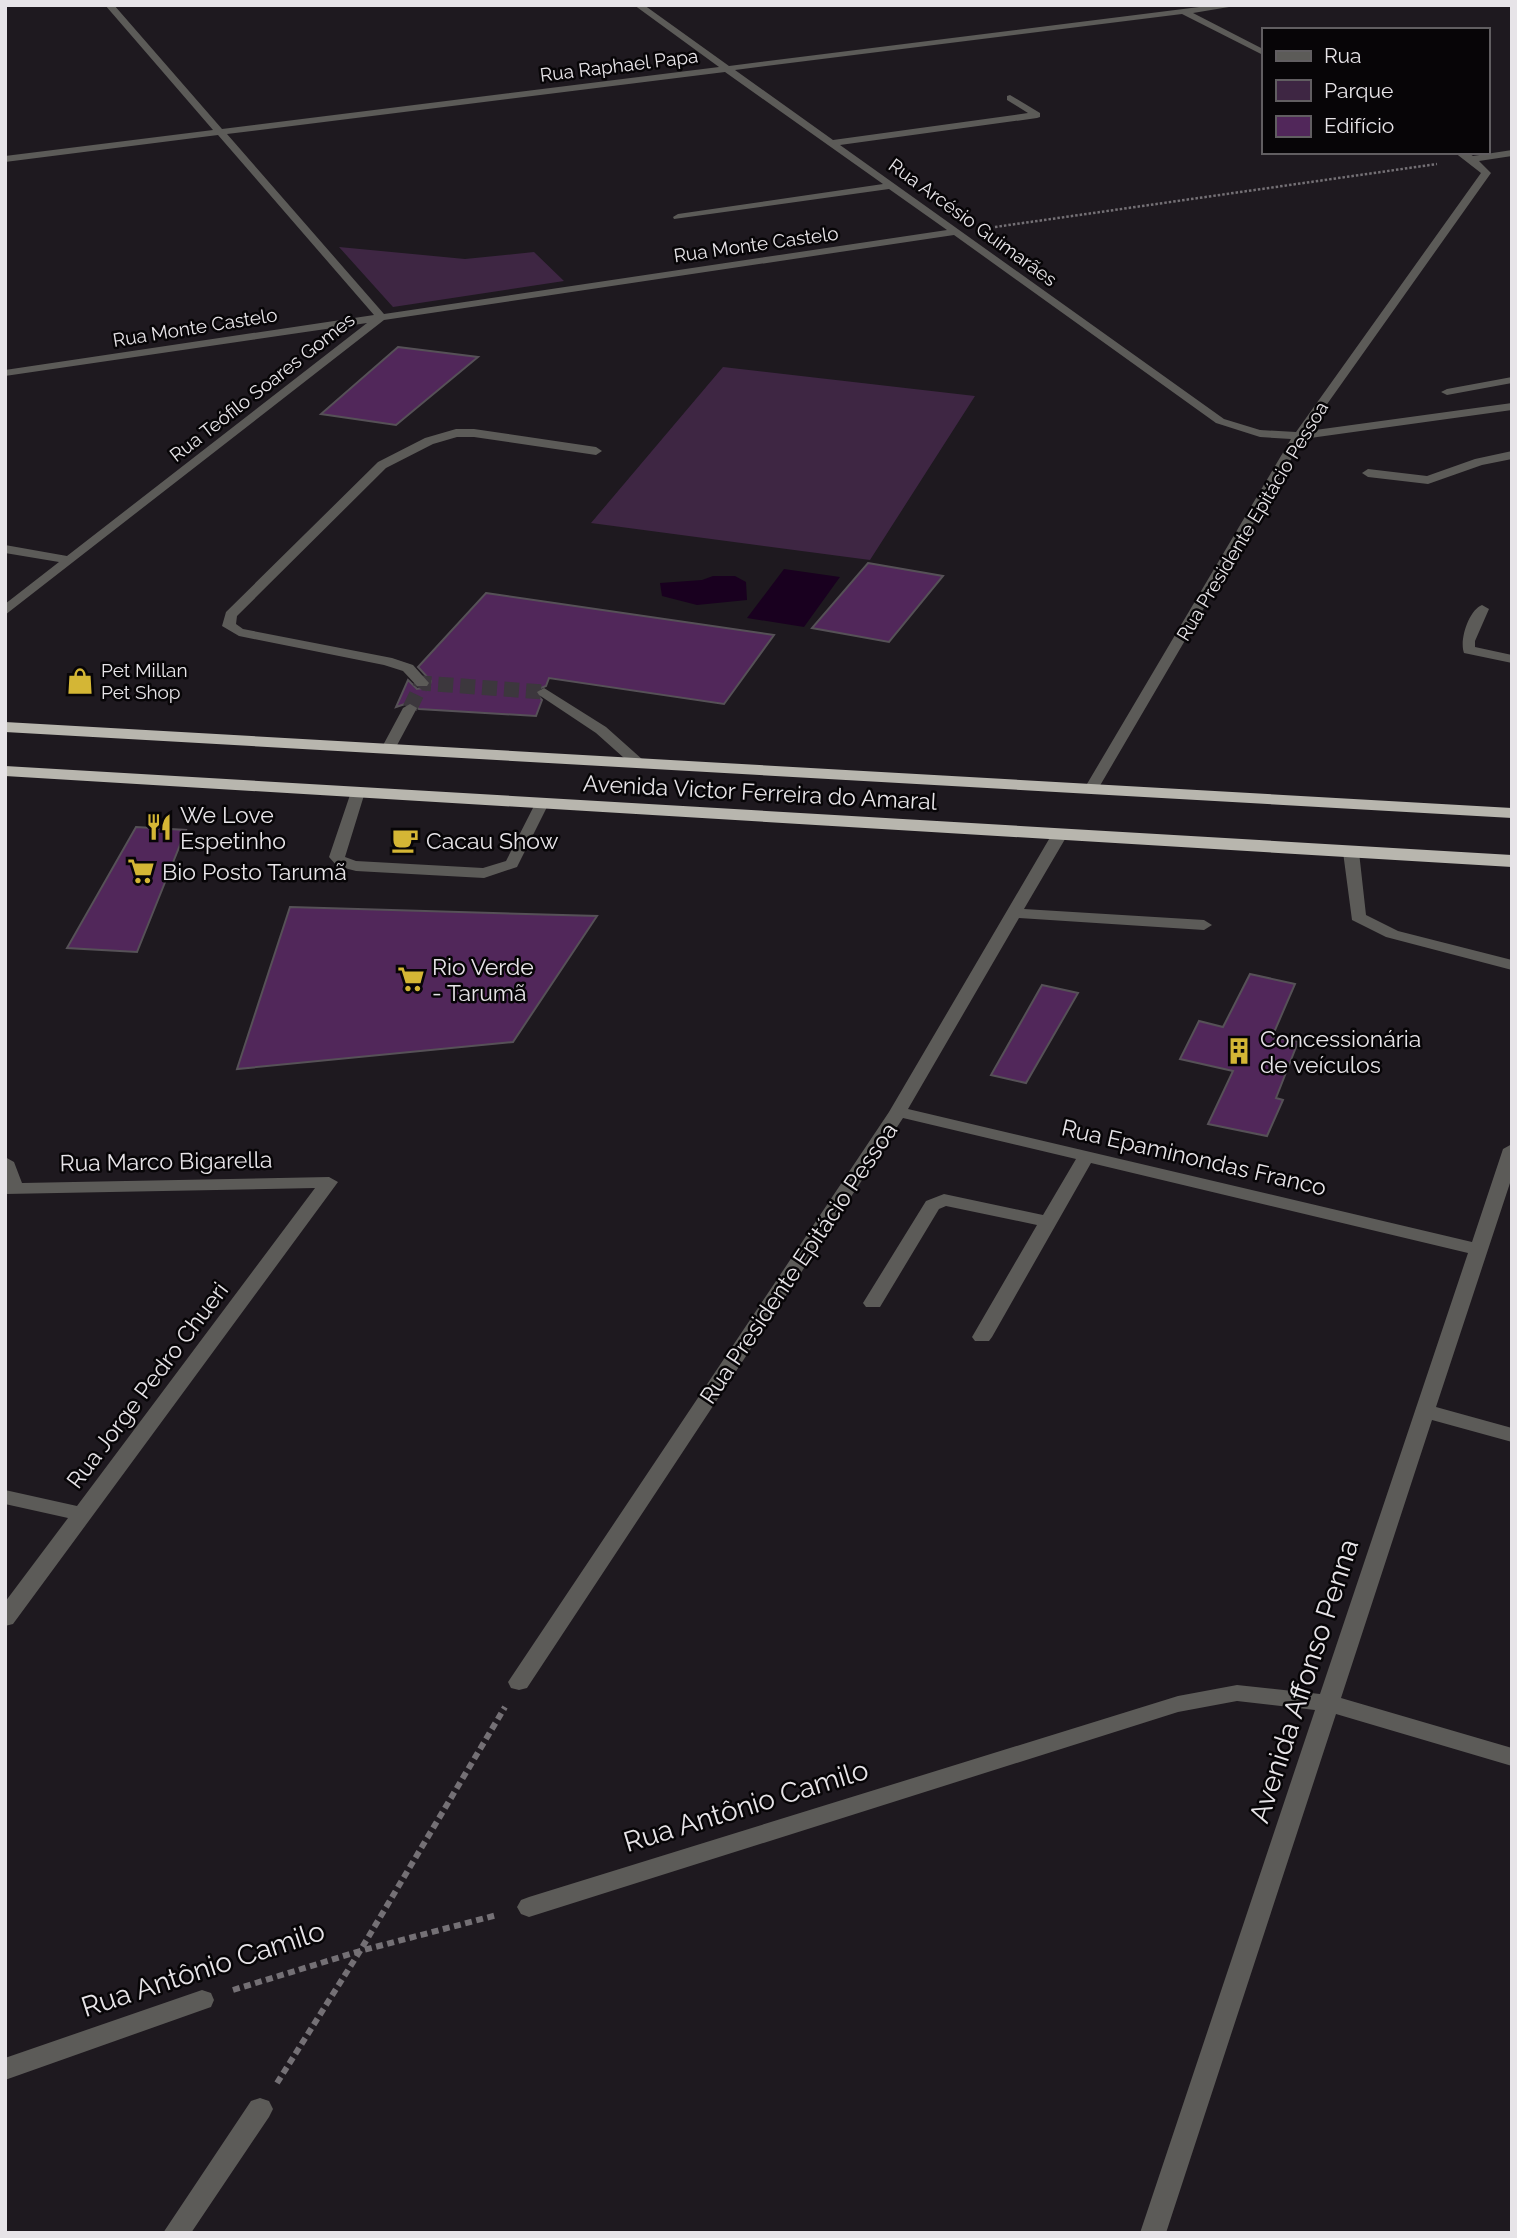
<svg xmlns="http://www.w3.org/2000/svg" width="1517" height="2238" font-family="Raleway,sans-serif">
	<rect width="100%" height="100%" fill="#1e191f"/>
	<path fill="#3e2643" d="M 339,247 L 465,259 L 534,252 L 564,281 L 393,307 Z
		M 723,367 L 975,396 L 870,560 L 591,523 Z"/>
	<path fill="#19001f" d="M 784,569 L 840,577 L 804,627 L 747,618 Z
		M 713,576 L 735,576 L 746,582 L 747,600 L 697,605 L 662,596 L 660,583 L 702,580 Z"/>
	<path fill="#51275a" stroke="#565157" stroke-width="2" d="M 398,347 L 478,357 L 396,425 L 321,414 Z
		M 868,563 L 943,576 L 889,642 L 812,628 Z
		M 486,593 L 774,635 L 724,704 L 549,678 L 546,686 L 534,691 L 542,700 L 536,716 L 419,709 L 411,702 L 396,707 L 408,680 L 417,689 L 429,687 L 431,681 L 418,667 Z
		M 136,827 L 186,830 L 137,952 L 67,948 Z
		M 290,907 L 597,916 L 513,1042 L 237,1069 Z
		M 1250,974 L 1295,984 L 1272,1037 L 1298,1042 L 1276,1098 L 1283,1100 L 1267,1136 L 1208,1124 L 1233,1071 L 1180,1059 L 1199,1021 L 1223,1027 Z
		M 1042,985 L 1078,993 L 1026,1083 L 991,1075 Z"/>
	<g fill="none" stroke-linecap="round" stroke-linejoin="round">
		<path stroke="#3c373d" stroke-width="15" stroke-dasharray="15 7" stroke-linecap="butt" d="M 410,708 L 422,683 L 544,692"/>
		<path stroke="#747075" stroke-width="2.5" stroke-dasharray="2.5 2" stroke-linecap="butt" d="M 995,227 L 1437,164"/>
		<path stroke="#747075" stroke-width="6" stroke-dasharray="7 4.5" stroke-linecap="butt" d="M 233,1990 L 360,1951 L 497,1915
			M 277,2083 L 360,1951 L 505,1707"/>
		<path fill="#5c5b58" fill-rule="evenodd" d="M 105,5 L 114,5 L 222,129 L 719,67 L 634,5 L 644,5 L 729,66 L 1215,5 L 1241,5 L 1193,13 L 1263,49 L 1263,55 L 1182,14 L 735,70 L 833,140 L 1028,113 L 1007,100 L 1007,96 L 1010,95 L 1040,113 L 1040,117 L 1037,118 L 840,145 L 1224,419 L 1260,430 L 1296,432 L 1481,173 L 1454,152 L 1467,152 L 1473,156 L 1512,150 L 1512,156 L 1479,161 L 1491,173 L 1308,431 L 1512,403 L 1512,410 L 1303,439 L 1098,789 L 1091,793 L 1084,789 L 1291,439 L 1260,437 L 1216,423 L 954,235 L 384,320 L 5,615 L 5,604 L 59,562 L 5,553 L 5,545 L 67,556 L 367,323 L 5,376 L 5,370 L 374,315 L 218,135 L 5,162 L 5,156 L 213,130 ZM 725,72 L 883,184 L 678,214 L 673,217 L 674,219 L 889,189 L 947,230 L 384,314 L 227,134 Z
			M 1512,377 L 1512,383 L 1447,395 L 1441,392 L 1447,389 Z
			M 456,429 L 474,429 L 596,447 L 602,451 L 596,455 L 474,437 L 457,437 L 433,444 L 386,468 L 237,616 L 236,624 L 243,629 L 392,658 L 413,665 L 429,683 L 427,686 L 417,686 L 403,671 L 384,665 L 239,636 L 222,626 L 226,612 L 378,462 L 425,438 Z
			M 1512,451 L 1512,459 L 1482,465 L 1428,484 L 1368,477 L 1362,473 L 1368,469 L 1427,476 L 1475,459 Z
			M 1482,605 L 1489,609 L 1475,641 L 1475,647 L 1512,655 L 1512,663 L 1464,653 C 1459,640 1469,610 1482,605 Z
			M 544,688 L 606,727 L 643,760 L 645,763 L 643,766 L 633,766 L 596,733 L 539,695 L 537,692 Z
			M 410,704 L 417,708 L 395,749 L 393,752 L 383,752 L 381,749 L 403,708 Z
			M 358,788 L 365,792 L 345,857 L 356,861 L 483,868 L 506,861 L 537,800 L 547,800 L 549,803 L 517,867 L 484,878 L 356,871 L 337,866 L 329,857 L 351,792 Z
			M 1060,829 L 1068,834 L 1024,909 L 1204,920 L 1212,925 L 1204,930 L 1019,918 L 908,1109 L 1472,1242 L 1503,1149 L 1512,1144 L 1512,1177 L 1436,1407 L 1512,1428 L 1512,1442 L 1432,1420 L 1341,1698 L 1512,1748 L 1512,1766 L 1336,1714 L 1166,2233 L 1140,2233 L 1315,1710 L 1237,1701 L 1178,1712 L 529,1917 L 521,1914 L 517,1907 L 521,1900 L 529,1897 L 1178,1696 L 1237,1685 L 1320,1694 L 1468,1253 L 1091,1163 L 992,1337 L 989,1341 L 975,1341 L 972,1337 L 1037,1225 L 946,1206 L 939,1209 L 880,1307 L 866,1307 L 863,1303 L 926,1201 L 944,1194 L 1043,1215 L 1076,1159 L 903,1118 L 527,1688 L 519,1690 L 511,1688 L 508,1682 L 889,1112 L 1052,834 Z
			M 1351,847 L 1359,852 L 1366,915 L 1398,931 L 1512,960 L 1512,970 L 1386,937 L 1352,920 L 1343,852 Z
			M 5,1157 L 14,1162 L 22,1183 L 329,1177 L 338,1182 L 13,1624 L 5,1626 L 5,1602 L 68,1518 L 5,1504 L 5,1490 L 77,1506 L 315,1188 L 5,1194 Z
			M 202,1990 L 211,1993 L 214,2000 L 211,2007 L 5,2080 L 5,2058 Z
			M 260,2098 L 269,2101 L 273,2109 L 269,2117 L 191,2233 L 163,2233 L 251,2101 Z"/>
		<path fill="#b8b6ae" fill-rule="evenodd" d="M 5,722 L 1512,808 L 1512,818 L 5,732 Z
			M 5,766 L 1512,855 L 1512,867 L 5,776 Z"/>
	</g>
	<defs>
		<symbol id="shop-bare" viewBox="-9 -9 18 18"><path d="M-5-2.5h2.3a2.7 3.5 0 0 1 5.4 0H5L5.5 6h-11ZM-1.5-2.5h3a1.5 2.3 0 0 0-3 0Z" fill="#d4b635" stroke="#070507" stroke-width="2.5" paint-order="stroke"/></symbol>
		<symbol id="restaurant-bare" viewBox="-9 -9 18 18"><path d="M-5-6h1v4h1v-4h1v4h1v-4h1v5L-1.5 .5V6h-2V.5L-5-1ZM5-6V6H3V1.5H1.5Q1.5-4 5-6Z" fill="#d4b635" stroke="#070507" stroke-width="2.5" paint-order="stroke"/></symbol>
		<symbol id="cafe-bare" viewBox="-9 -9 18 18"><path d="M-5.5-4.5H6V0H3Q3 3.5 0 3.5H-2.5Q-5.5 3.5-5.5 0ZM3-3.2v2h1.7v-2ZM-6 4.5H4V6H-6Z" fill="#d4b635" stroke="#070507" stroke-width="2.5" paint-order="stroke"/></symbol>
		<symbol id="supermarket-bare" viewBox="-9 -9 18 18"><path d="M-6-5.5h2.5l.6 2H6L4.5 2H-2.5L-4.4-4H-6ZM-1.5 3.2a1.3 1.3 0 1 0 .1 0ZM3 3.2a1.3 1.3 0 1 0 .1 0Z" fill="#d4b635" stroke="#070507" stroke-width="2.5" paint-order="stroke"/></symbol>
		<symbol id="building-bare" viewBox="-9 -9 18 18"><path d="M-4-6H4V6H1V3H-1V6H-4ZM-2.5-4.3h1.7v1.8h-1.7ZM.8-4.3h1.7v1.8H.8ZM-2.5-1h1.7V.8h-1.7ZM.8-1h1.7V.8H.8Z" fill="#d4b635" stroke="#070507" stroke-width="2.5" paint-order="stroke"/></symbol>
	</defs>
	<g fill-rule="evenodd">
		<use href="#shop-bare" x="61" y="662" width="38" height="38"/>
		<use href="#restaurant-bare" x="140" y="808" width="38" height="38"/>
		<use href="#cafe-bare" x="386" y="821" width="38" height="38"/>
		<use href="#supermarket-bare" x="122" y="852" width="38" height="38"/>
		<use href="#supermarket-bare" x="392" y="960" width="38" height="38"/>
		<use href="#building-bare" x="1220" y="1032" width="38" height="38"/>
	</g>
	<g text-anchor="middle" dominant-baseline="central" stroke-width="5" stroke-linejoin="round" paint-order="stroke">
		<g font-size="19" fill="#e7e4e8" stroke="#070507">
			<text transform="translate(619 65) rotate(-7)">Rua Raphael Papa</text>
			<text transform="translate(973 222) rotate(36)">Rua Arcésio Guimarães</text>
			<text transform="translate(756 244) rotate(-8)">Rua Monte Castelo</text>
			<text transform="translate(195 327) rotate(-9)">Rua Monte Castelo</text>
			<text transform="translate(262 387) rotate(-38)">Rua Teófilo Soares Gomes</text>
			<text transform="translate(1252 521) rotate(-59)">Rua Presidente Epitácio Pessoa</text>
		</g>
		<g font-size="19" fill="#e7e4e8" stroke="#070507" text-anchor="start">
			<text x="101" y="670">Pet Millan<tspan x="101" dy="22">Pet Shop</tspan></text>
		</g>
		<g font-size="23" fill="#e7e4e8" stroke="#070507">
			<text transform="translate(760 792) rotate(3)">Avenida Victor Ferreira do Amaral</text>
			<text transform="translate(1194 1157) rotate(13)">Rua Epaminondas Franco</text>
			<text transform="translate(166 1161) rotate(-1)">Rua Marco Bigarella</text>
			<text transform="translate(798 1263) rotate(-56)">Rua Presidente Epitácio Pessoa</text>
			<text transform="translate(147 1385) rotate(-53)">Rua Jorge Pedro Chueri</text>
		</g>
		<g font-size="23" fill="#e7e4e8" stroke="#070507" text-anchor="start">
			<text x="180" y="814">We Love<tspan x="180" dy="26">Espetinho</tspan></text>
			<text x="426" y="840">Cacau Show</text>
			<text x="162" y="871">Bio Posto Tarumã</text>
			<text x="432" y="966">Rio Verde<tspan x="432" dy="26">- Tarumã</tspan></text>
			<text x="1260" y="1038">Concessionária<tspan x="1260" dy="26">de veículos</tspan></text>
		</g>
		<g font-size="28" fill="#e7e4e8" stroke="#070507">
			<text transform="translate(1304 1681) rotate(-72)">Avenida Affonso Penna</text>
			<text transform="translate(746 1806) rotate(-17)">Rua Antônio Camilo</text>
			<text transform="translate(203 1969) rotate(-18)">Rua Antônio Camilo</text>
		</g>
	</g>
	<rect width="1517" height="2238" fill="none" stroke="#e7e4e8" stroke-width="14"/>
	<rect x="1262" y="28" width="228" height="126" fill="#070507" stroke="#615e61" stroke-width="2"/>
	<rect x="1276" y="51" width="35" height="10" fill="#5c5b58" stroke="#615e61" stroke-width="2"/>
	<text x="1324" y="63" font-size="21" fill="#e7e4e8">Rua</text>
	<rect x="1276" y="80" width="35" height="21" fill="#3e2643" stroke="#615e61" stroke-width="2"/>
	<text x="1324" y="98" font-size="21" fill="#e7e4e8">Parque</text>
	<rect x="1276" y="116" width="35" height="21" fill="#51275a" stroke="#615e61" stroke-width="2"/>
	<text x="1324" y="133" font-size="21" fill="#e7e4e8">Edifício</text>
</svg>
